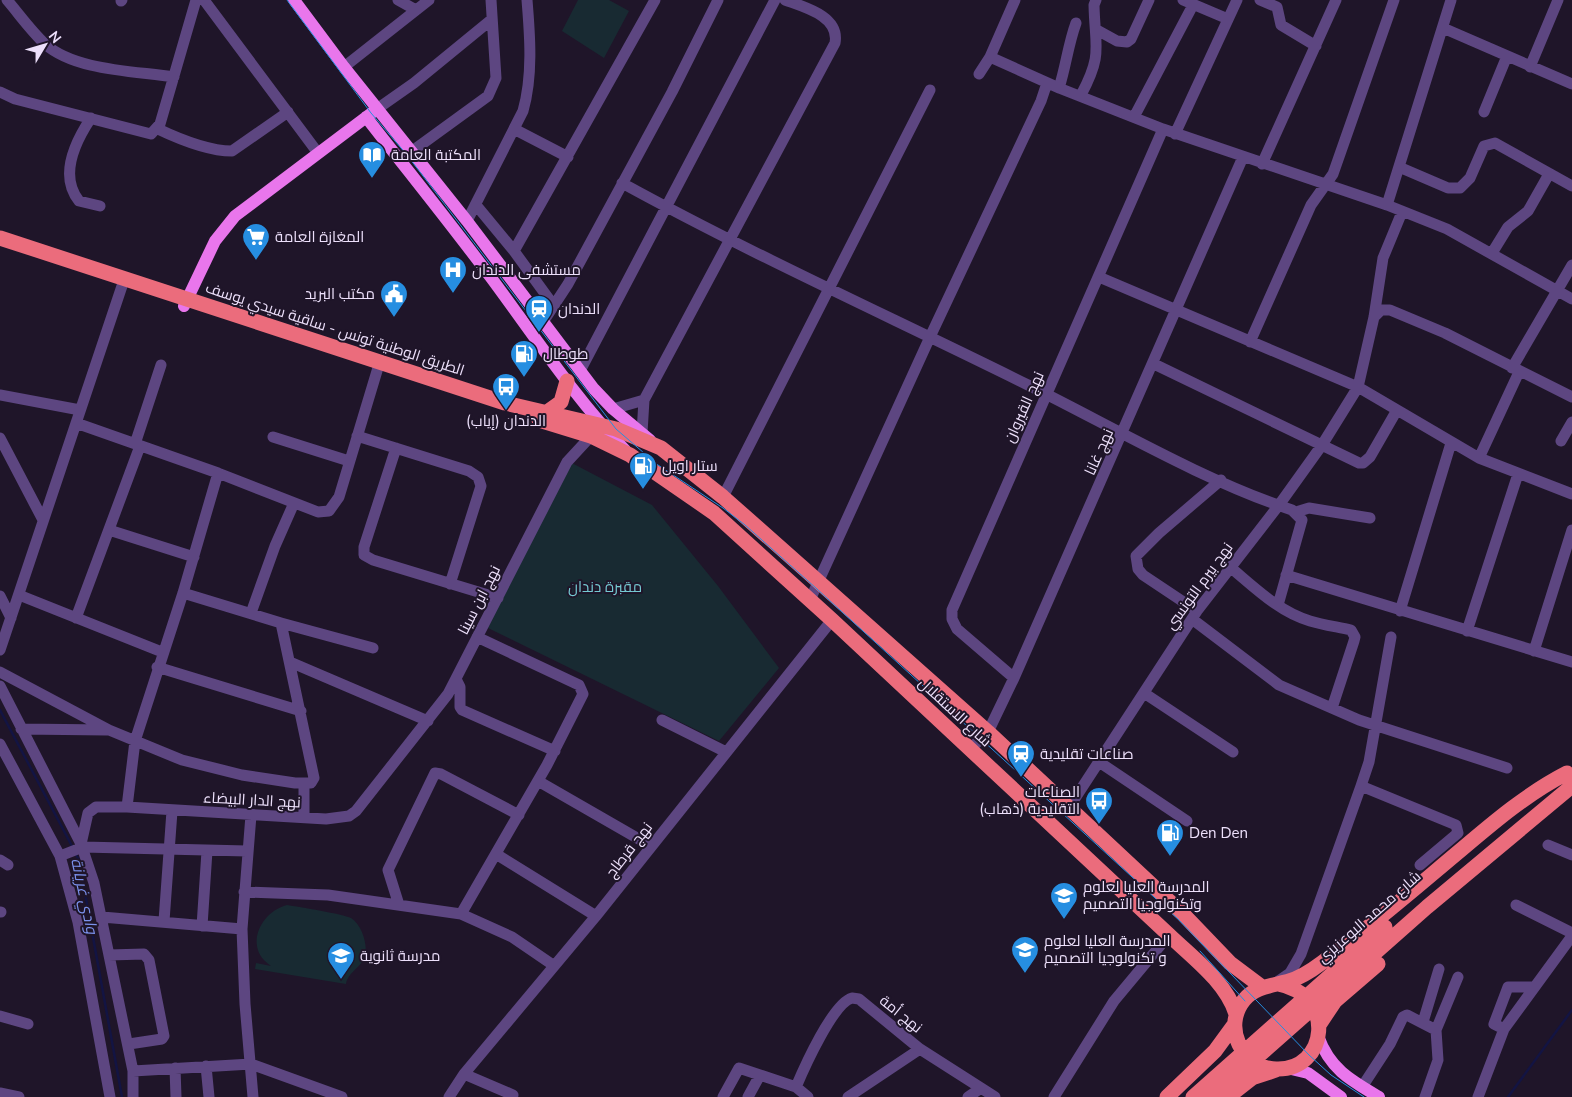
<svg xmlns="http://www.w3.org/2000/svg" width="1572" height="1097" font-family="'Nunito Sans',Cairo,sans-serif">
	<rect width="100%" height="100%" fill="#1f1529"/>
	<path fill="#182a32" d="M 578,0 L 609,0 L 629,11 L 604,58 L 562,31 Z
		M 568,461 L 652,505 L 718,586 L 779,668 L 719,741 L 488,628 Z
		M 287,905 C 299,907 343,914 351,918 C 362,925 368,945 365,956 C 361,968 348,972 346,984 L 255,969 L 256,963 L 271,966 C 243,948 260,912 287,905 Z"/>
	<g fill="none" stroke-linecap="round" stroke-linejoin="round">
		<path stroke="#131443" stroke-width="2.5" d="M 0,710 L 73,848
			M 75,853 L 79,860 L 122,1097
			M 1508,1097 L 1572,1010"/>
		<path stroke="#5d4681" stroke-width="11" d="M 7,0 C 19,14 31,31 45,44 C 75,71 136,71 174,77
			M 204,0 L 318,153
			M 398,0 L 416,10
			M 1183,0 L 1228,19
			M 1260,0 L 1277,7 L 1281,25 L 1316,46
			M 121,1 L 122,0
			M 1443,28 L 1572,84
			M 1097,30 L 1117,41 L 1127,42 L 1131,39 L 1149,0
			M 990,57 L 1059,88 L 1163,129 L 1387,205 L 1447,229 L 1572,299
			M 344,67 L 429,0
			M 1530,67 L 1558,0
			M 979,74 L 990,57 L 1015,0
			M 1059,88 C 1066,66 1068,45 1076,23
			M 0,92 L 15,99 L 151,134 L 160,124 L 196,0
			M 1081,95 C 1103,54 1095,48 1094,5 L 1096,0
			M 377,109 L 414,83 L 491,20
			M 1484,112 L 1507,56
			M 1134,117 L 1193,5
			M 91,118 C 75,142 59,176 79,201 L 100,206
			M 158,129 C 179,139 208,151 232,151 L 288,112
			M 514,129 L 568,157
			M 1175,134 L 1237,0
			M 400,160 L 488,96 L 496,78 L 491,0
			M 1262,164 L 1336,0
			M 1399,167 L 1448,188 L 1460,188 L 1470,178 L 1484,146 L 1495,143 L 1572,186
			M 622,183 C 755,256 893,318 1028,385 C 1113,427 1202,480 1292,510 L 1302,520 L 1278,605
			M 476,205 L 514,251 L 554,306
			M 1387,205 L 1451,0
			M 467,221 L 523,111 C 533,76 530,36 527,0
			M 514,251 L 655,0
			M 1492,253 L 1508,227 L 1528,211 L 1549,174
			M 1099,277 L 1358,387 L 1479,458 L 1572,494
			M 1374,317 L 1381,310 L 1390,310 L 1445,333 L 1572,397
			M 543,322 L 568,284 L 672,92 L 718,0
			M 1250,342 L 1311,205 L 1333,174 L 1394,0
			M 1154,364 L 1359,463 L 1363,463 L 1370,457 L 1397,410
			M 1512,368 L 1572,265
			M 580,371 L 775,0
			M 0,395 L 80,410
			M 613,409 L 644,400
			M 76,423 L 218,473
			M 642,433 L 644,400 L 835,43 C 840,16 804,7 785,0
			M 357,436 L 469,471 L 478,477 L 481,486 L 450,584
			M 273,437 L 349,461
			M 0,438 L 43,520
			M 1561,441 L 1572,422
			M 135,444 L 161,365
			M 396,448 L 364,547 L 364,555 L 373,560 L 498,598
			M 1479,458 L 1519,372
			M 723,497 L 930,90
			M 1296,512 L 1309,508 L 1370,518
			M 109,530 L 194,557
			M 1230,567 C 1254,587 1279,612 1310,621 C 1323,625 1338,627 1351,630 L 1355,637 L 1354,641 L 1332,708
			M 1286,575 L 1572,662
			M 19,595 L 162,652
			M 0,596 L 11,618
			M 810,600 L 930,337 L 1041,101 L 1047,83
			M 1197,611 L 1143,575 L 1138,569 L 1136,556 L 1159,533 L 1221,480
			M 1400,611 L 1451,443
			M 251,613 L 275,546 L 294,503
			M 76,618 L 140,446
			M 1192,619 L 1279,685 L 1359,720 L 1507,768
			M 281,623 L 373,648
			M 1467,631 L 1518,474
			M 0,650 L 124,280
			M 1534,651 L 1572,530
			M 290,662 L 428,721
			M 157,667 L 301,711
			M 0,672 L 109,730 L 182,760 L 242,775 L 295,783 L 311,783 L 314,778 L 281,623 L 183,593
			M 1014,678 L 957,629 L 952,619 L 952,610 L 1163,129
			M 456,679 L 460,687 L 460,707 L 462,710 L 555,751
			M 0,686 L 81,844
			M 1144,693 L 1233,752
			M 662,720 L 726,752
			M 21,729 L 107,730
			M 0,744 L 60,856 L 78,922 L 110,1097
			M 969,750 L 988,732 L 1014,678 L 1243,157
			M 1099,762 L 1187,821
			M 538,781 L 651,846
			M 1361,786 L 1456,825 L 1458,833 L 1420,865
			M 1070,806 L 1197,611 L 1279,505 L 1322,445 L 1358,387 L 1374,317 L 1383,258 L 1402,212
			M 127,807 L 135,741 L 183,593 L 218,473 L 318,512 L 329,511 L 339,497 L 380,361
			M 304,817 L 304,784
			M 1548,845 L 1572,855
			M 496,854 L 596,916
			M 60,856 L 83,847 L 247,851
			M 0,860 L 8,865
			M 244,892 L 328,895 L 461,914 L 512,937 L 553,965
			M 399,905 L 388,870 L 435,773 L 441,774 L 519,815
			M 1516,905 L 1572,933
			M 0,912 L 1,912
			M 461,914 L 547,765 L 583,694 L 579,685 L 477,637
			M 102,917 L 242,929 L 245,1004 L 253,1097
			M 164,921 L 172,811
			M 202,926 L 207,851
			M 242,929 L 251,815
			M 109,955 L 144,954 L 149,960 L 164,1036 L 162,1039 L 129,1044
			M 1277,982 L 1290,973 L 1301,954 L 1361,786 L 1369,762 L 1391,637
			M 0,1016 L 28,1024
			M 1423,1022 L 1439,969
			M 1504,1029 L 1494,1024 L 1508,987 L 1534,987
			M 206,1066 L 209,1097
			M 175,1068 L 176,1097
			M 464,1074 L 513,1095
			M 1362,1087 L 1390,1044 L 1403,1017 L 1407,1015 L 1436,1030
			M 0,1093 L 19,1097
			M 133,1097 L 133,1071
			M 342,1097 L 251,1064 L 133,1071 L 94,883 L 81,844 L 88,813 L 96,807 L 127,807 L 326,819 L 349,816 L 356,811 L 448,694 L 567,462 L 591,436
			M 449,1097 L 464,1074 L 596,916 L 832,620
			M 723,1097 L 739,1068 L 796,1087
			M 748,1097 L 760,1075
			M 808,1097 L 796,1087 C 804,1068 833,1003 852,998 L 859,999 L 920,1049 L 995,1097
			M 848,1097 L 920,1049
			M 968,1097 L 981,1088
			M 1054,1097 L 1114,1001 L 1169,935
			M 1425,1097 L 1438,1060 L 1436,1030 L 1458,977
			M 1478,1097 L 1504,1029 L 1572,936"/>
		<path stroke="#e976ec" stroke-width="12" d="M 294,0 L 344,67 L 467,221 L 594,389 L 613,409 L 650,440
			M 366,117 C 408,171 451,224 492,279 C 535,337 575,398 625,450
			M 184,306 L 215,241 L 235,216 L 373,112
			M 1318,1036 C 1330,1069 1350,1080 1379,1097
			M 1287,1068 L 1308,1073 L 1341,1097"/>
		<path stroke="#eb6c7c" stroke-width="15" d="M 0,238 L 505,403 L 616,429 L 661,448 L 723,497 L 988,732 L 1183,914 L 1230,963 L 1262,987
			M 547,412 L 561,402 L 567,381
			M 539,420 L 591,436 L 630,455 L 714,513 L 832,620 L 1169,935 C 1193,958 1226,982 1236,1014
			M 1278,984 C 1337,995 1328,1071 1276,1069 C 1242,1068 1222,1027 1244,1000 C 1257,984 1278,986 1295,979 C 1309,973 1321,964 1333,954 C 1378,921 1420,884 1462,849 C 1495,821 1528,793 1567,773
			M 1319,1025 L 1335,1001 L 1378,964
			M 1167,1097 L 1215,1051 L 1234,1025
			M 1193,1097 L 1385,927
			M 1212,1097 L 1427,907 L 1572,786
			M 1228,1097 L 1252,1078 L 1276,1070"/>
		<path stroke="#268ee1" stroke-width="1" d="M 287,0 L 371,113 L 407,155 L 616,429 L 658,465 L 723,508 L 745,525 L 817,589 L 1178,919 L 1309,1055 L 1331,1075 L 1364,1097
			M 1200,951 L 1245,1001"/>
	</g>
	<defs>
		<symbol id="library-pin" viewBox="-11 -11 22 30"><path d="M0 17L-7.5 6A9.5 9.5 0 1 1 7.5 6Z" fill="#268ee1" stroke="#1f1529"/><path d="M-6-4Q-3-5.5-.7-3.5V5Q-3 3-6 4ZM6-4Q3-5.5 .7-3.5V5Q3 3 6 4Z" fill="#fff"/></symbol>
		<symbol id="supermarket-pin" viewBox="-11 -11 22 30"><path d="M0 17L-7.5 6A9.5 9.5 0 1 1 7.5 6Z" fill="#268ee1" stroke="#1f1529"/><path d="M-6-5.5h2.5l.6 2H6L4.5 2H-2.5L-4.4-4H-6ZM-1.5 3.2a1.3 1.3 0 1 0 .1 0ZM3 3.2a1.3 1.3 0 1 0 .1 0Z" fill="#fff"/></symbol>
		<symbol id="hospital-pin" viewBox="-11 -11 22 30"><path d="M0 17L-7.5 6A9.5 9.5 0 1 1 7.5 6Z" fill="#268ee1" stroke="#1f1529"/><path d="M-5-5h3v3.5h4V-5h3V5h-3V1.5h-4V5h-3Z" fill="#fff"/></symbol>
		<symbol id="civic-pin" viewBox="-11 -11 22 30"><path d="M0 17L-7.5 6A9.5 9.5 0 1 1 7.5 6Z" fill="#268ee1" stroke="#1f1529"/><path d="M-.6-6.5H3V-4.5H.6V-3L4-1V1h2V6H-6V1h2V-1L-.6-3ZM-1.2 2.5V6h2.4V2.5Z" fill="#fff"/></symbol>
		<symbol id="station-pin" viewBox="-11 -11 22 30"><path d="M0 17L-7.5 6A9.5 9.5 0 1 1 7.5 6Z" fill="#268ee1" stroke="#1f1529"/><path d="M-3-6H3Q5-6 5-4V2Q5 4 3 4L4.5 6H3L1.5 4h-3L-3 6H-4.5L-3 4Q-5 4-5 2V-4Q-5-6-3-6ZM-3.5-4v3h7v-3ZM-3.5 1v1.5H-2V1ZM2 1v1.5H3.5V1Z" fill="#fff"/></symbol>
		<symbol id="fuel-pin" viewBox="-11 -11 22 30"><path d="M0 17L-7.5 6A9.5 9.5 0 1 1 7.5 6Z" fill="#268ee1" stroke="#1f1529"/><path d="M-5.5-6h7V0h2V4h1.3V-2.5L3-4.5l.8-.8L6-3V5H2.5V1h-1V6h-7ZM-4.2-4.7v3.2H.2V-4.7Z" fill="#fff"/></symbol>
		<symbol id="bus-pin" viewBox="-11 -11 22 30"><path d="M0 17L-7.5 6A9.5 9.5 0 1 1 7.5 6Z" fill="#268ee1" stroke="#1f1529"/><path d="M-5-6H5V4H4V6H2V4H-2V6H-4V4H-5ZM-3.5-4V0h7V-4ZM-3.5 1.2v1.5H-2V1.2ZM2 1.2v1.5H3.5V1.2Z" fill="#fff"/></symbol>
		<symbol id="university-pin" viewBox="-11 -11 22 30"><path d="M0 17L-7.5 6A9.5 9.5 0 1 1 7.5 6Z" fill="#268ee1" stroke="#1f1529"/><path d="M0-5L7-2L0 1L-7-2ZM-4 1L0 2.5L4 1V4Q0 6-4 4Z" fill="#fff"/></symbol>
		<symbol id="school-pin" viewBox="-11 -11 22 30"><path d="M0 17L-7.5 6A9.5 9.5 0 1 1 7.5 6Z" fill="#268ee1" stroke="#1f1529"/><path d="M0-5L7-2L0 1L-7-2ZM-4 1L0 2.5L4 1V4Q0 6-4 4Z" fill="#fff"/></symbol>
	</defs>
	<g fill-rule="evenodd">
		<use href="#library-pin" x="356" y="139" width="32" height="43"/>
		<use href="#supermarket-pin" x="240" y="221" width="32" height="43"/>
		<use href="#hospital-pin" x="437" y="254" width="32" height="43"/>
		<use href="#civic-pin" x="378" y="278" width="32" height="43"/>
		<use href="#station-pin" x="523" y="293" width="32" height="43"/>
		<use href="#fuel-pin" x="508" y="338" width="32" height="43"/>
		<use href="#bus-pin" x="490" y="371" width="32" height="43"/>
		<use href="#fuel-pin" x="627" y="450" width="32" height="43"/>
		<use href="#station-pin" x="1005" y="738" width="32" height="43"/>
		<use href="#bus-pin" x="1083" y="785" width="32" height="43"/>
		<use href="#fuel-pin" x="1154" y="817" width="32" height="43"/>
		<use href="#university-pin" x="1048" y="880" width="32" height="43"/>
		<use href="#university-pin" x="1009" y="934" width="32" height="43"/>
		<use href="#school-pin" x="325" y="940" width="32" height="43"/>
	</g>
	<g text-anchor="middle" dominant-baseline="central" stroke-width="4" stroke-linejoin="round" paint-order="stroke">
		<g font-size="15" fill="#ede0fb" stroke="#1f1529" text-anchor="start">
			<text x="391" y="155">المكتبة العامة</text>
			<text x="275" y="237">المغازة العامة</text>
			<text x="472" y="270">مستشفى الدندان</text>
			<text x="375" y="294" text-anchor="end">مكتب البريد</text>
			<text x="558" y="309">الدندان</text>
			<text x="543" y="354">طوطال</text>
			<text x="506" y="421" text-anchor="middle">الدندان (إياب)</text>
			<text x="662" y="466">ستار اويل</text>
			<text x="1040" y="754">صناعات تقليدية</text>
			<text x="1080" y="792" text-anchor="end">الصناعات<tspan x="1080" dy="17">التقليدية (ذهاب)</tspan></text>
			<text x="1189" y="833">Den Den</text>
			<text x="1083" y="887">المدرسة العليا لعلوم<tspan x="1083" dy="17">وتكنولوجيا التصميم</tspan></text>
			<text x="1044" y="941">المدرسة العليا لعلوم<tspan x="1044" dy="17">و تكنولوجيا التصميم</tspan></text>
			<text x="360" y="956">مدرسة ثانوية</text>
		</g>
		<g font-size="15" fill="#ede0fb" stroke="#1f1529">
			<text transform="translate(335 329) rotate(18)">الطريق الوطنية تونس - ساقية سيدي يوسف</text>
			<text transform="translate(1024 407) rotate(-66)">نهج القيروان</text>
			<text transform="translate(1099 452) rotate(-66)">نهج غانا</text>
			<text transform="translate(1199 586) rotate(-54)">نهج بيرم التونسي</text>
			<text transform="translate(479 600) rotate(-63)">نهج ابن سينا</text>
			<text transform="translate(955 712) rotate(43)">شارع الاستقلال</text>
			<text transform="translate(252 800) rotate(3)">نهج الدار البيضاء</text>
			<text transform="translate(629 850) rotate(-52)">نهج قرطاج</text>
			<text transform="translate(1369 917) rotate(-41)">شارع محمد البوعزيزي</text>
			<text transform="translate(901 1014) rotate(39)">نهج أمة</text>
		</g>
		<g font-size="15" fill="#75c9d2" stroke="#1f1529">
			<text x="605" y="587">مقبرة دندان</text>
		</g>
		<g font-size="16" font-style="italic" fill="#7c92ed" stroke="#1f1529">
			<text transform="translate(84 896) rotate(78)">وادي غريانة</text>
		</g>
	</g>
	<g transform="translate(45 45) rotate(52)" stroke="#1f1529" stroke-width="4" paint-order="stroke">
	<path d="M0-4L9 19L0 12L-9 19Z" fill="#ede0fb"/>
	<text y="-8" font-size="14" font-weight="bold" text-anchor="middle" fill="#ede0fb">N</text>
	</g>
</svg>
